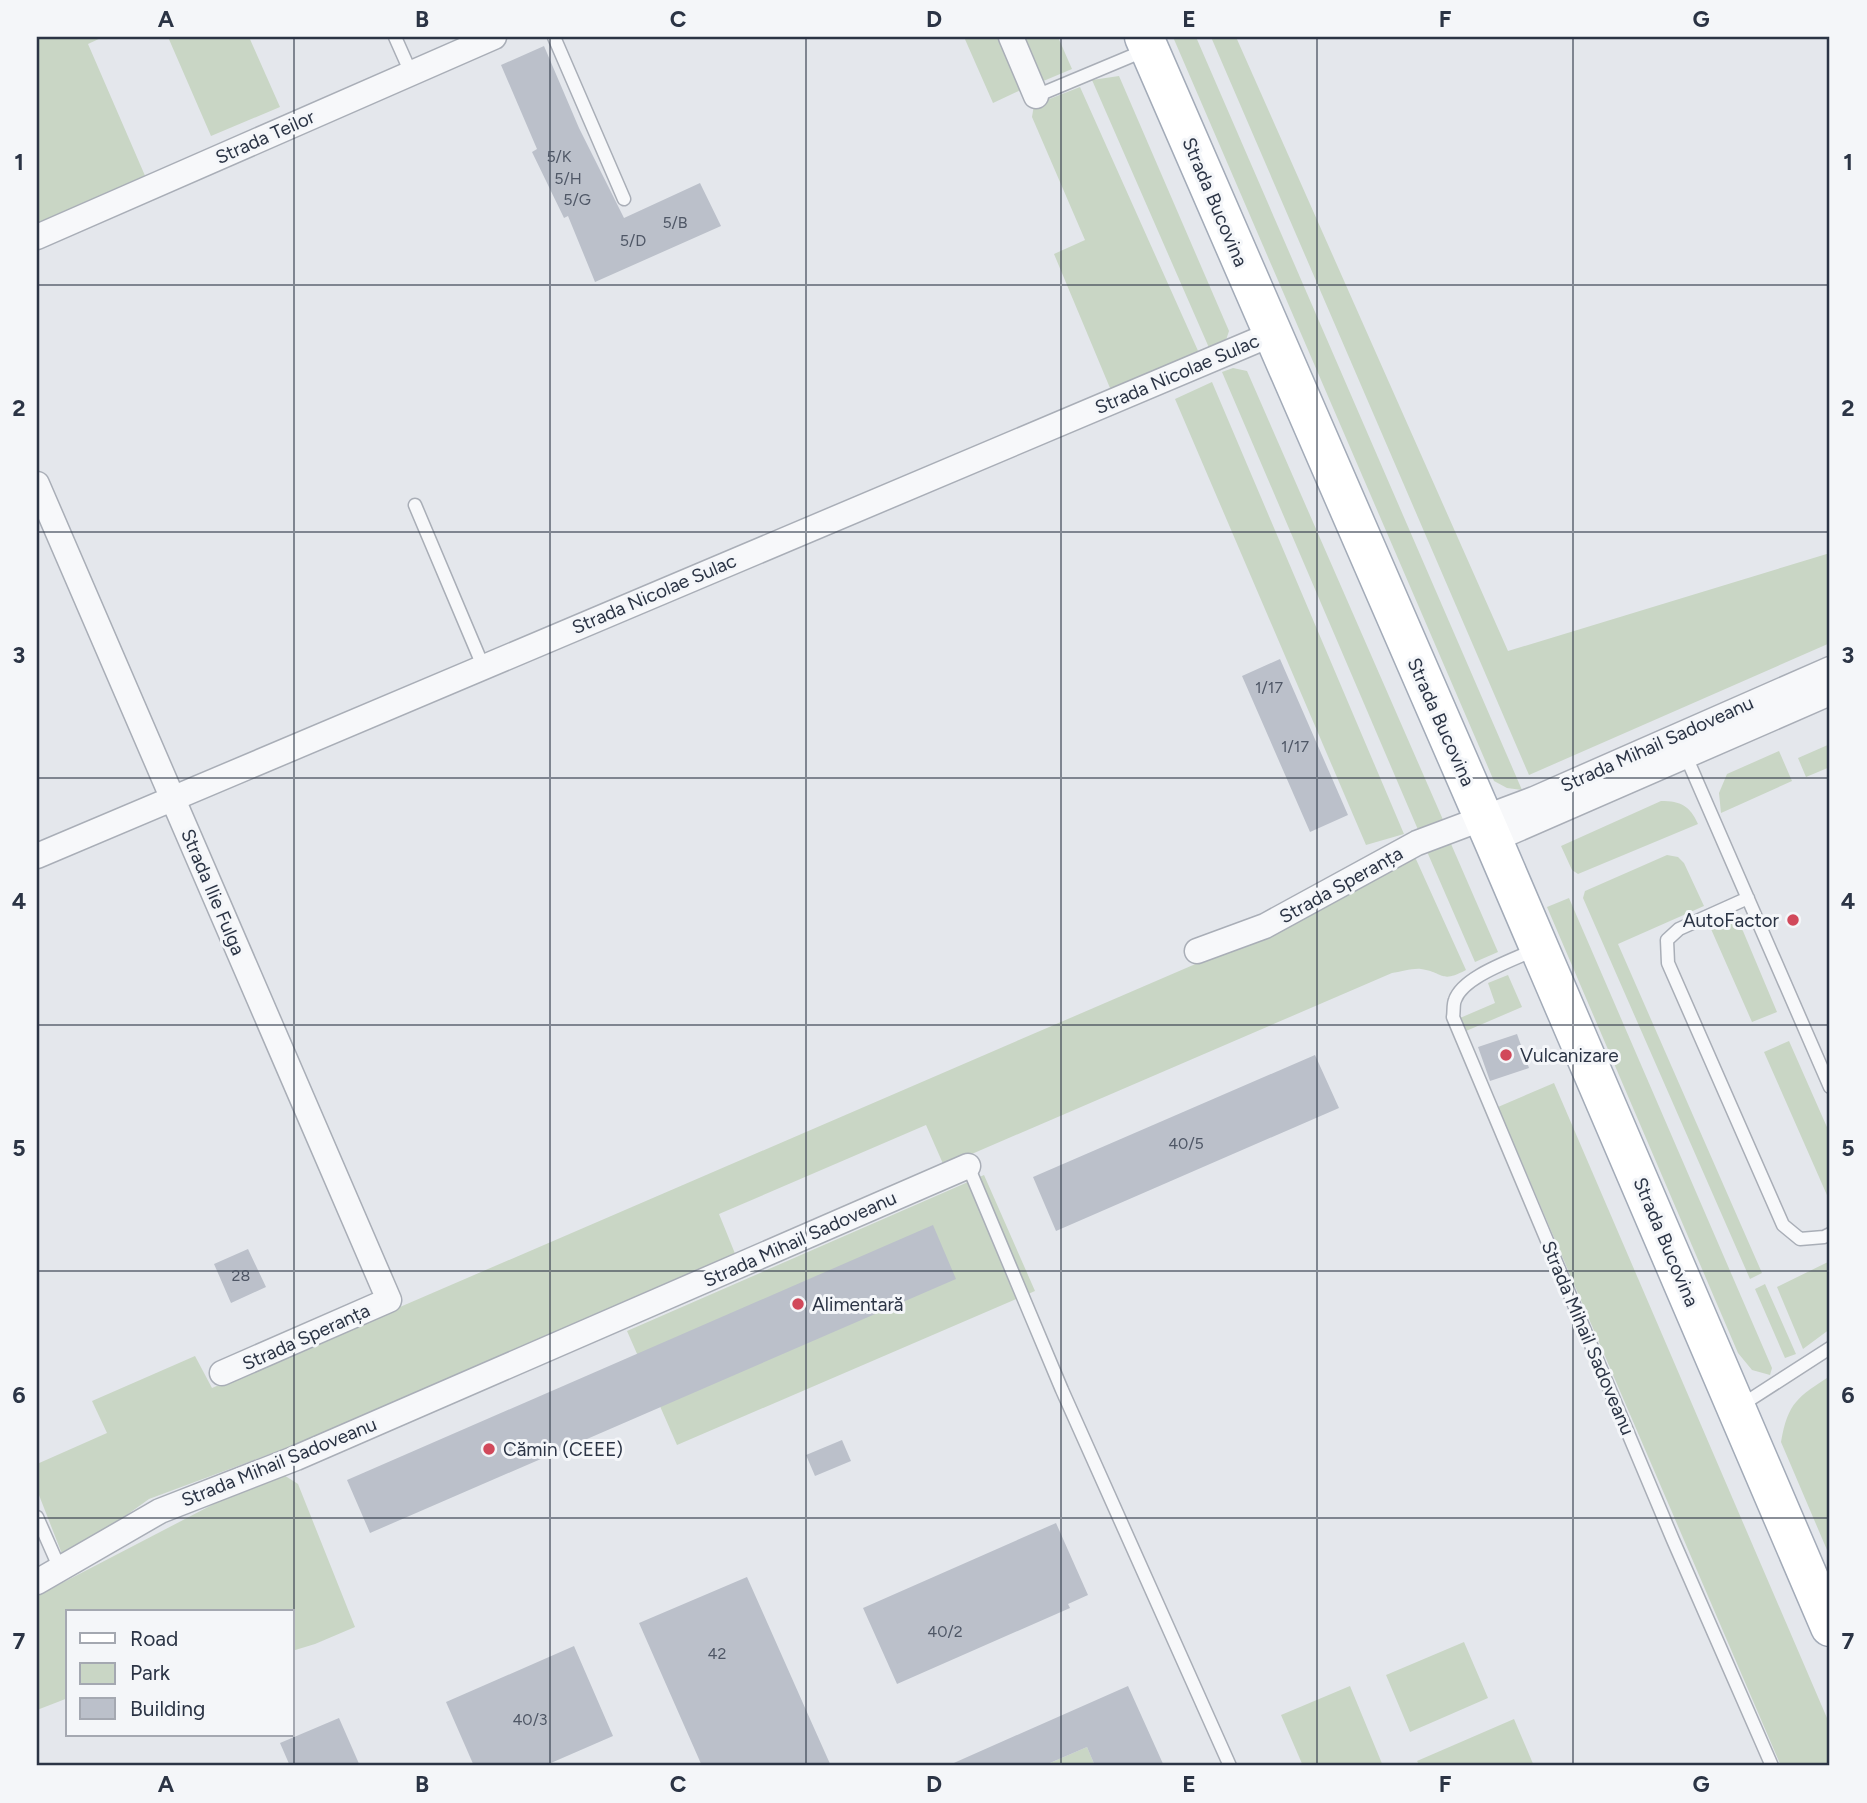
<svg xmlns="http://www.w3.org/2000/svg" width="1867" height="1803" font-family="Figtree,sans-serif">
	<rect width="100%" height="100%" fill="#e4e7ec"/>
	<path fill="#c9d6c5" d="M 37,37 L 103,37 L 88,44 L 146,178 L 37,225 L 37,129 L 39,127 L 37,121 Z
		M 168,37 L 249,37 L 280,107 L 211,136 Z
		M 964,37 L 1003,37 L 1025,88 L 993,103 Z
		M 1021,37 L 1058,37 L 1072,69 L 1041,82 Z
		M 1173,37 L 1196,37 L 1522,790 L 1507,788 L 1494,781 Z
		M 1211,37 L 1236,37 L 1508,651 L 1830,553 L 1830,643 L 1529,775 Z
		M 1119,76 L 1229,331 L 1225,343 L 1210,350 L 1092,80 Z
		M 1080,87 L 1199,353 L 1133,382 L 1110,388 L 1054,254 L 1085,240 L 1032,117 L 1034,105 Z
		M 1233,368 L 1247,371 L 1444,822 L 1419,832 L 1222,372 Z
		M 1212,382 L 1404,834 L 1366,845 L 1175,399 Z
		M 1830,744 L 1830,767 L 1806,777 L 1798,758 Z
		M 1779,751 L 1792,781 L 1721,813 L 1719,793 L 1727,774 Z
		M 1661,801 C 1681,801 1690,806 1698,824 L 1578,874 L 1572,870 L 1561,846 Z
		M 1448,837 L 1498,952 L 1475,962 L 1425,847 Z
		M 1667,855 L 1678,857 L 1684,863 L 1704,906 L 1618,944 L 1762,1273 L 1750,1279 L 1583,898 L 1585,891 Z
		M 1415,857 L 1466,970 C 1440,984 1444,972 1421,969 C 1413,968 1400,972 1392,973 L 944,1166 L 926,1125 L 719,1214 L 736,1256 L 294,1445 L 149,1499 L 82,1547 L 62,1554 L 37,1490 L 37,1464 L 107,1433 L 92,1401 L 195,1356 L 212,1388 L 1272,931 Z
		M 1569,898 L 1772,1368 L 1770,1375 L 1752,1370 L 1738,1353 L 1547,907 Z
		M 1724,918 L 1737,923 L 1743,931 L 1777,1012 L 1752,1022 L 1711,929 L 1715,922 Z
		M 1508,975 L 1522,1007 L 1466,1031 L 1460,1018 L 1495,1003 L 1488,983 Z
		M 1789,1041 L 1830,1134 L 1830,1202 L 1764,1052 Z
		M 1554,1083 L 1830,1725 L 1830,1766 L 1781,1766 L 1498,1107 Z
		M 984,1175 L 1035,1291 L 677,1445 L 627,1331 Z
		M 1830,1261 L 1830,1329 L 1803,1349 L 1777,1287 Z
		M 1765,1284 L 1796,1354 L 1785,1358 L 1755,1289 Z
		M 1830,1376 L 1830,1557 L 1781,1442 C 1788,1402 1798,1397 1830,1376 Z
		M 279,1472 L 298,1484 L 355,1627 L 315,1644 L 292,1651 L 292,1612 L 68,1612 L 68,1698 L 37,1710 L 37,1596 L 260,1480 Z
		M 1464,1642 L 1488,1698 L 1410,1732 L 1386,1675 Z
		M 1350,1686 L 1383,1766 L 1303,1766 L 1281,1715 Z
		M 1514,1719 L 1534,1766 L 1420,1766 L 1417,1761 Z
		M 1087,1747 L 1095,1766 L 1043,1766 Z"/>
	<path fill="#bbc0ca" d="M 544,46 L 579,128 L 624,218 L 700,183 L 721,226 L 595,282 L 568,216 L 564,218 L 532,152 L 537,149 L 501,65 Z
		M 1280,659 L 1348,815 L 1310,832 L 1242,676 Z
		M 1517,1034 L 1529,1068 L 1490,1081 L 1478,1047 Z
		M 1315,1055 L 1339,1108 L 1056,1231 L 1033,1177 Z
		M 933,1225 L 956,1279 L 370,1533 L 347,1480 Z
		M 248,1249 L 266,1287 L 231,1303 L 214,1264 Z
		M 842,1440 L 851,1461 L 815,1476 L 806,1455 Z
		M 1056,1523 L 1088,1595 L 1068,1604 L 1070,1608 L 897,1684 L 863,1608 Z
		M 747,1577 L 806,1710 L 831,1766 L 702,1766 L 639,1623 Z
		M 574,1646 L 613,1736 L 544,1766 L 474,1766 L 446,1702 Z
		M 1128,1686 L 1164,1766 L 1095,1766 L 1087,1747 L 1043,1766 L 947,1766 Z
		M 339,1718 L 360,1766 L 290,1766 L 280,1743 Z"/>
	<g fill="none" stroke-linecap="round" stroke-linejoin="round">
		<defs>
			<path id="service" d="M 395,37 L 411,73
				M 554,37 L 624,199
				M 1036,96 L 1146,50
				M 415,505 L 483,666
				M 1685,754 L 1830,1087
				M 1748,898 L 1679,929 L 1667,940 L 1668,963 L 1783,1225 L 1800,1239 L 1824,1237 L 1830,1234
				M 1536,949 C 1514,960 1463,976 1455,1000 C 1453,1004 1454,1012 1453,1017 L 1673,1540 L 1772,1766
				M 968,1166 L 1062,1390 L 1230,1766
				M 1740,1406 L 1830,1348
				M 37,1517 L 60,1569"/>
			<path id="minor" d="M 1011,37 L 1036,96
				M 37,237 L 494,37
				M 37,484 L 389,1300 L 222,1373
				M 1493,840 L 1830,693
				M 37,856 L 1272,334
				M 1197,951 L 1265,926 L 1417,843 L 1534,799 L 1830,669
				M 37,1582 L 160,1511 L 296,1458 L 968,1166"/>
			<path id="primary" d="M 1144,37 L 1493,840 L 1830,1627"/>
		</defs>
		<use href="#service" stroke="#a9aeb7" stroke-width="15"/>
		<use href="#minor" stroke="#a9aeb7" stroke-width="27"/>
		<use href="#primary" stroke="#a3abb8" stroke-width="41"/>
		<use href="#service" stroke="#f7f8fa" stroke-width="12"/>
		<use href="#minor" stroke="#f7f8fa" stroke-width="24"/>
		<use href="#primary" stroke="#fff" stroke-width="38"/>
	</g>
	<path fill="none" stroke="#2b3445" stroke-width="2" stroke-opacity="0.55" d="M 294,37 L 294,1766M 550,37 L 550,1766M 806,37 L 806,1766M 1061,37 L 1061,1766M 1317,37 L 1317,1766M 1573,37 L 1573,1766M 37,285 L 1830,285M 37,532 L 1830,532M 37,778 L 1830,778M 37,1025 L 1830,1025M 37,1271 L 1830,1271M 37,1518 L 1830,1518"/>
	<g fill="#d1495b" stroke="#f4f6f9" stroke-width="2.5">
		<circle cx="1793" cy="920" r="7"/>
		<circle cx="1506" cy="1055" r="7"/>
		<circle cx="798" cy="1304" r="7"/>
		<circle cx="489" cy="1449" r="7"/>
	</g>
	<g text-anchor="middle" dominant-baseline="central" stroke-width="6" stroke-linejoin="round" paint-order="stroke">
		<g font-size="16" fill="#4f5766">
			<text x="559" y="156">5/K</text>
			<text x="568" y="178">5/H</text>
			<text x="577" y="199">5/G</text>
			<text x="675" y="222">5/B</text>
			<text x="633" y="240">5/D</text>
			<text x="1269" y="687">1/17</text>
			<text x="1295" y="746">1/17</text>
			<text x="1186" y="1143">40/5</text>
			<text x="241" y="1275">28</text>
			<text x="945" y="1631">40/2</text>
			<text x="717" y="1653">42</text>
			<text x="530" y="1719">40/3</text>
		</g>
		<g font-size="19" fill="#2b3445" stroke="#f4f6f9">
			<text transform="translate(265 137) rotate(-24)">Strada Teilor</text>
			<text transform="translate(1215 202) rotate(67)">Strada Bucovina</text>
			<text transform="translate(1177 374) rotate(-23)">Strada Nicolae Sulac</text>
			<text transform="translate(654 594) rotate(-23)">Strada Nicolae Sulac</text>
			<text transform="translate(1441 722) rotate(66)">Strada Bucovina</text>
			<text transform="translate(1657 744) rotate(-24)">Strada Mihail Sadoveanu</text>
			<text transform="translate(1341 885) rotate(-29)">Strada Speranța</text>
			<text transform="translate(213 892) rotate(67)">Strada Ilie Fulga</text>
			<text transform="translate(800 1239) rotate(-24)">Strada Mihail Sadoveanu</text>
			<text transform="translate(1666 1242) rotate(67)">Strada Bucovina</text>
			<text transform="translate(306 1337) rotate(-24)">Strada Speranța</text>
			<text transform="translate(1588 1338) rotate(67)">Strada Mihail Sadoveanu</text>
			<text transform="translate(279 1462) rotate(-22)">Strada Mihail Sadoveanu</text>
		</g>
		<g font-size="19" fill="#2b3445" stroke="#f4f6f9" text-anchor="start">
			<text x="1779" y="920" text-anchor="end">AutoFactor</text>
			<text x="1520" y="1055">Vulcanizare</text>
			<text x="812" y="1304">Alimentară</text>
			<text x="503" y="1449">Cămin (CEEE)</text>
		</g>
	</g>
	<rect width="1867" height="1803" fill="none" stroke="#f4f6f9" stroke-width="77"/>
	<rect x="66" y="1610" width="228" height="126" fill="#f4f6f9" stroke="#a4a8b1" stroke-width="2"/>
	<rect x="80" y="1633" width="35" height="10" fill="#ffffff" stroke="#a4a8b1" stroke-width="2"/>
	<text x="130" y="1646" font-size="21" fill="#2b3445">Road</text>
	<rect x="80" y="1663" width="35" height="21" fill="#c9d6c5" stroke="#a4a8b1" stroke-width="2"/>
	<text x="130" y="1680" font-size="21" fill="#2b3445">Park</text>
	<rect x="80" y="1698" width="35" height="21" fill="#bbc0ca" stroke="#a4a8b1" stroke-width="2"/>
	<text x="130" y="1716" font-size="21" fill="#2b3445">Building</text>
	<rect x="38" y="38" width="1790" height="1726" fill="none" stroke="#2b3445" stroke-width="2.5"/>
	<g font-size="23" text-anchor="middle" font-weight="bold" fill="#2b3445">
		<text x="166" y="27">A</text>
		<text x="422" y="27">B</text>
		<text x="678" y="27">C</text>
		<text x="934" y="27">D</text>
		<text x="1189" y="27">E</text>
		<text x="1445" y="27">F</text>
		<text x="1701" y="27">G</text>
		<text x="19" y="170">1</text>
		<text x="1848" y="170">1</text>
		<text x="19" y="416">2</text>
		<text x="1848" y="416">2</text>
		<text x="19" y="663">3</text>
		<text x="1848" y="663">3</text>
		<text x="19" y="909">4</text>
		<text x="1848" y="909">4</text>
		<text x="19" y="1156">5</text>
		<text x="1848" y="1156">5</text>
		<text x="19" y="1403">6</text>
		<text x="1848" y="1403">6</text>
		<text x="19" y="1649">7</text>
		<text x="1848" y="1649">7</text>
		<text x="166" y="1792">A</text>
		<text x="422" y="1792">B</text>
		<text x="678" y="1792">C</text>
		<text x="934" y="1792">D</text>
		<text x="1189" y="1792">E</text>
		<text x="1445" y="1792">F</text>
		<text x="1701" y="1792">G</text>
	</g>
</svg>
